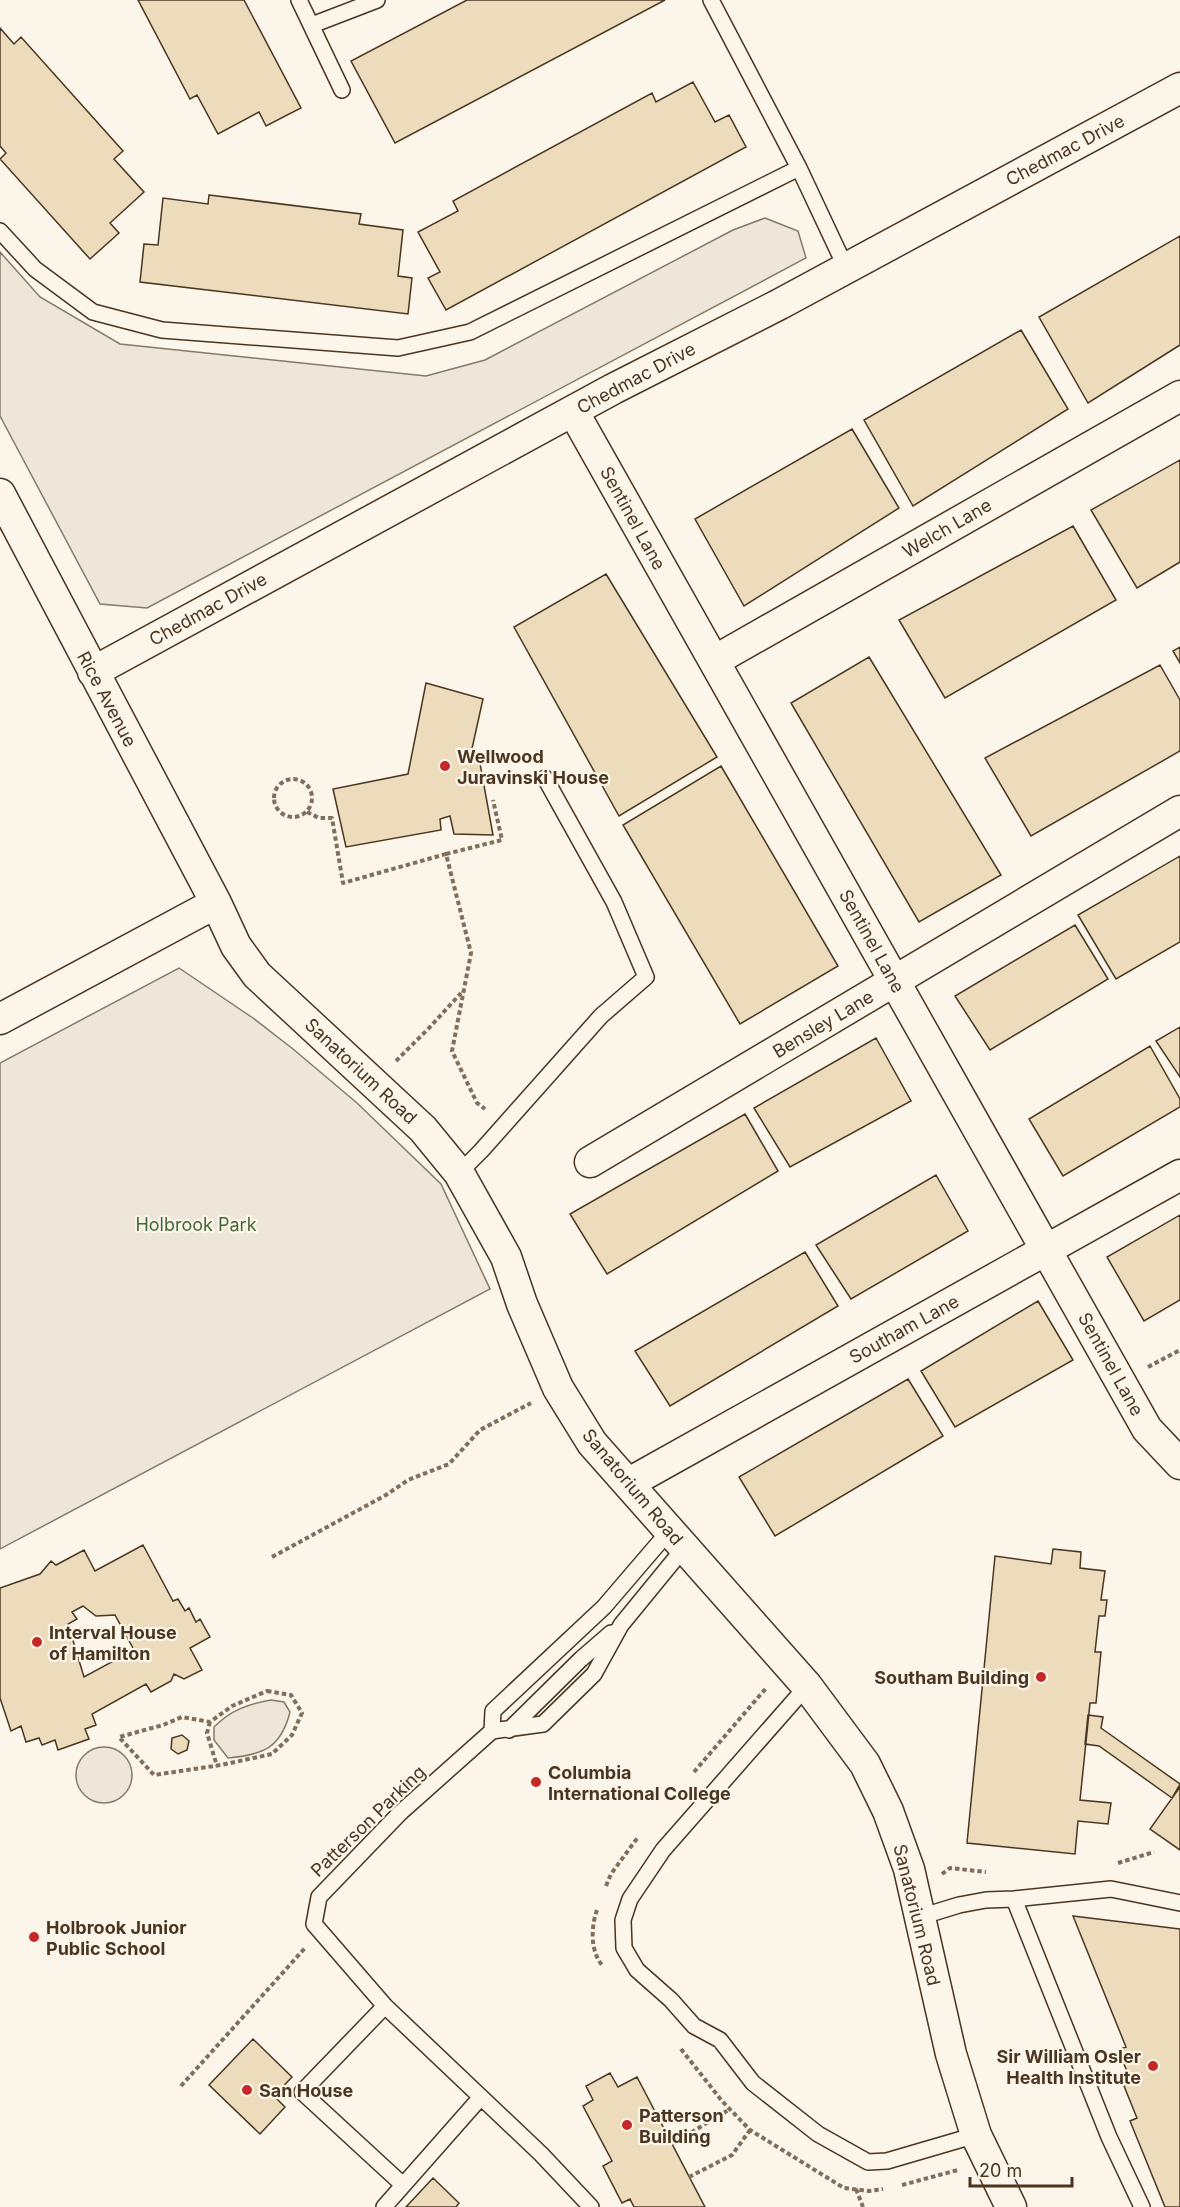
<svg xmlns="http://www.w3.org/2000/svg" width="1180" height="2207" font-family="Inter,sans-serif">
	<rect width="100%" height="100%" fill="#fbf6e9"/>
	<path fill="#ede6d9" stroke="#887966" stroke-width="1.5" d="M 765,218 L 798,231 L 806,258 L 147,608 L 100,604 L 0,416 L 0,252 L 40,297 L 120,344 L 426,376 L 485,360 L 733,230 Z
		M 179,968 L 253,1018 L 293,1049 L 357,1103 L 441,1184 L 490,1289 L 0,1549 L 0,1063 Z
		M 271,1700 L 284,1702 L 290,1712 C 281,1748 263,1755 228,1758 L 214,1740 L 214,1727 C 231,1710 248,1704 271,1700 Z
		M76 1775a28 28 0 1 1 56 0a28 28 0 1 1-56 0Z"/>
	<path fill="#ecdcbc" stroke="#4a3520" stroke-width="1.5" fill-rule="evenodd" d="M 138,0 L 244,0 L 301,108 L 266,126 L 259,112 L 218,134 L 197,95 L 190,99 Z
		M 467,0 L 665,0 L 395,143 L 351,61 Z
		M 0,28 L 14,44 L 21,37 L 123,151 L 114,159 L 144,192 L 110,223 L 119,233 L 90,259 L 0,159 L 6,153 L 0,146 Z
		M 693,82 L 715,122 L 729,115 L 746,147 L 446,310 L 428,278 L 440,272 L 418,232 L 458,211 L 453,201 L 652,93 L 656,102 Z
		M 209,195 L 361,214 L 359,224 L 403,230 L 398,276 L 412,278 L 408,314 L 140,282 L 144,244 L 158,245 L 163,198 L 208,204 Z
		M 1180,236 L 1180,345 L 1088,403 L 1039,317 Z
		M 1021,330 L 1068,409 L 913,506 L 864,420 Z
		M 852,429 L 899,508 L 744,606 L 695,519 Z
		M 1180,460 L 1180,562 L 1137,588 L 1091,510 Z
		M 1073,526 L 1116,600 L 945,698 L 899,620 Z
		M 606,574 L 717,757 L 619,816 L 514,627 Z
		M 1180,647 L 1180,663 L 1173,651 Z
		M 869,657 L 1001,875 L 919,922 L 791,703 Z
		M 1160,665 L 1180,700 L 1180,751 L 1031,836 L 985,758 Z
		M 426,683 L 483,699 L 471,753 L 479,758 L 493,835 L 454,834 L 450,816 L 440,819 L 441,830 L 346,847 L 333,789 L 408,774 Z
		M 721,766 L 838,966 L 740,1024 L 623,825 Z
		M 1180,856 L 1180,942 L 1116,979 L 1078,915 Z
		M 1075,925 L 1108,979 L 990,1050 L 955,996 Z
		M 1180,1027 L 1180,1077 L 1156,1041 Z
		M 876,1038 L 911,1101 L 790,1167 L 754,1108 Z
		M 1150,1046 L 1180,1099 L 1180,1107 L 1063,1176 L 1029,1119 Z
		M 745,1114 L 778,1171 L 607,1274 L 570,1214 Z
		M 936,1175 L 968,1231 L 851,1299 L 816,1245 Z
		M 1180,1215 L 1180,1300 L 1144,1321 L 1107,1257 Z
		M 805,1252 L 838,1306 L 670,1406 L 635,1351 Z
		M 1038,1301 L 1073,1360 L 955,1427 L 921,1371 Z
		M 908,1379 L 943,1436 L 775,1536 L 739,1477 Z
		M 143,1545 L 173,1601 L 178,1599 L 185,1611 L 189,1608 L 196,1622 L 200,1619 L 210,1637 L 190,1648 L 202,1670 L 184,1679 L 174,1674 L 171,1681 L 151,1692 L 146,1684 L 92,1714 L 96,1725 L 85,1729 L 89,1739 L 58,1750 L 55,1740 L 42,1745 L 39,1738 L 26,1742 L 21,1726 L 11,1731 L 0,1698 L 0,1588 L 40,1574 L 51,1561 L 56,1565 L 84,1550 L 95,1571 ZM 83,1606 L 96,1616 L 115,1615 L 134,1650 L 84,1677 L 68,1624 L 77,1619 L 72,1612 Z
		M 1053,1549 L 1081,1552 L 1080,1568 L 1105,1571 L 1101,1600 L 1107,1600 L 1105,1616 L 1099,1616 L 1095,1652 L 1101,1652 L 1096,1703 L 1090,1703 L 1080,1800 L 1111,1803 L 1108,1824 L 1078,1821 L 1075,1854 L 967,1843 L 995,1556 L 1051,1564 Z
		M 1088,1715 L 1103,1717 L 1101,1728 L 1180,1784 L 1172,1798 L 1099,1746 L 1085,1744 Z
		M 182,1735 L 189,1741 L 187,1750 L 178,1754 L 171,1749 L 172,1738 Z
		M 1180,1787 L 1180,1850 L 1150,1829 Z
		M 1073,1916 L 1180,1929 L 1180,2207 L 1165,2207 L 1130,2121 L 1137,2118 L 1124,2086 L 1132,2083 L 1118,2050 L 1126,2047 Z
		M 253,2039 L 292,2077 L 274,2096 L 285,2107 L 260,2134 L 209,2085 Z
		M 610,2073 L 618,2087 L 637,2077 L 705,2207 L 634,2207 L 630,2199 L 622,2203 L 603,2166 L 612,2161 L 583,2106 L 593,2100 L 586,2086 Z
		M 433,2178 L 459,2203 L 456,2207 L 406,2207 Z"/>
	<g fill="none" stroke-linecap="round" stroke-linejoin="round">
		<defs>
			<path id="lane" d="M 299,0 L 342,90
				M 711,0 L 799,168 L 846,268
				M 312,25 L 377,0
				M 0,231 L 35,269 L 93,312 L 162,330 L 398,348 L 470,332 L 799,168
				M 459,1173 L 481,1151 L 601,1016 L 646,977 L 614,902 L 545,778
				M 807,1686 L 663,1850 L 630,1899 L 623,1920 L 624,1948 L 637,1970 L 671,2000 L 694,2026 L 720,2040 L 753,2083 L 818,2134 L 868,2162 L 887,2161 L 976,2135
				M 509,1730 L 581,1659 L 611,1633
				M 492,1731 L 493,1711 L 604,1607 L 670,1530
				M 1014,1899 L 1109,2137 L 1142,2207
				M 920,1917 L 959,1905 L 986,1900 L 1014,1899 L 1111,1889 L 1180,1903
				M 385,2006 L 302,2092 L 403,2185
				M 384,2207 L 481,2097
				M 591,2207 L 541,2154 L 385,2006 L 314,1924 L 319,1897 L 400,1813 L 492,1731 L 543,1724 L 594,1674 L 621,1625 L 684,1548"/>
			<path id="street" d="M 573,411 L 1147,1429 L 1180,1464
				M 0,494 L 216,903 L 236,946 L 257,975 L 423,1129 L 459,1173 L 506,1257 L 522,1304 L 558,1388 L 592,1443 L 807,1686 L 865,1764 L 888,1811 L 909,1869 L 951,2054 L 976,2135 L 1011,2207
				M 714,661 L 1180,396
				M 93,672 L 613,389 L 780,304 L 1180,88
				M 0,1019 L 216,903
				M 590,1162 L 1180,811
				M 629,1483 L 1180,1175"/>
		</defs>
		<use href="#lane" stroke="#4a3520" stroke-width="18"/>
		<use href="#street" stroke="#4a3520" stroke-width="33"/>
		<path stroke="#7f6f5c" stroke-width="4" stroke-dasharray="4.5 3" stroke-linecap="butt" d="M274 798a19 19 0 1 1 38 0a19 19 0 1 1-38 0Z
			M 307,812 L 319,818 L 332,818 L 343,883 L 446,854 L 471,953 L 452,1051 L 477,1103 L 485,1109
			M 446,854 L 502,840 L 493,800
			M 396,1061 L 430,1027 L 461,993
			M 1148,1367 L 1180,1350
			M 272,1557 L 386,1495 L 408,1480 L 449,1464 L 480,1430 L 531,1403
			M 267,1691 L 291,1695 L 302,1713 L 292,1735 L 272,1754 L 221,1765 L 154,1775 L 119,1737 L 163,1725 L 182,1717 L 210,1722 L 232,1706 Z
			M 210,1722 L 207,1733 L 217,1766
			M 694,1772 L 767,1687
			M 1118,1863 L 1154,1852
			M 942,1874 L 950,1868 L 986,1872
			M 606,1886 L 611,1874 L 638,1837
			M 597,1910 C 591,1927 590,1950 602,1965
			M 681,2049 L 722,2101 L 750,2130 L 844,2188 L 869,2191 L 883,2189
			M 181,2086 L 305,1948
			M 672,2144 L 730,2109
			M 689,2177 L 732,2155 L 750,2130
			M 902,2185 L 958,2170
			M 856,2189 L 863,2207"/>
		<use href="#lane" stroke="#fbf6e9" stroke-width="15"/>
		<use href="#street" stroke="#fbf6e9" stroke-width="30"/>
	</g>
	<g fill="#c62828" stroke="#fbf6e9" stroke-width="2">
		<circle cx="445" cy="766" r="6"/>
		<circle cx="37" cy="1642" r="6"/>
		<circle cx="1041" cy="1677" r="6"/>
		<circle cx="536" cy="1782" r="6"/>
		<circle cx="34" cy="1937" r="6"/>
		<circle cx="1153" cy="2066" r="6"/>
		<circle cx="247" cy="2090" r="6"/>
		<circle cx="627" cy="2125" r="6"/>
	</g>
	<g text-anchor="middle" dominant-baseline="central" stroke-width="4.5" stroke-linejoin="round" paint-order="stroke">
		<g font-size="18" fill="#4a3520" stroke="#fbf6e9">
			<text transform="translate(1065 150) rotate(-28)">Chedmac Drive</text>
			<text transform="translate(636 378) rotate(-28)">Chedmac Drive</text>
			<text transform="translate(633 518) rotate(61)">Sentinel Lane</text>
			<text transform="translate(947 528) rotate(-30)">Welch Lane</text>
			<text transform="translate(208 609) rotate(-29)">Chedmac Drive</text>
			<text transform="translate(107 699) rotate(62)">Rice Avenue</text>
			<text transform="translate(872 941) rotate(61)">Sentinel Lane</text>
			<text transform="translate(823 1024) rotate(-31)">Bensley Lane</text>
			<text transform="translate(361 1071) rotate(43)">Sanatorium Road</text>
			<text transform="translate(904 1329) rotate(-29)">Southam Lane</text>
			<text transform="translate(1111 1364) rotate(61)">Sentinel Lane</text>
			<text transform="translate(633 1487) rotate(50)">Sanatorium Road</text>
			<text transform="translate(368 1821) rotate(-44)">Patterson Parking</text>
			<text transform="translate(917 1915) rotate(76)">Sanatorium Road</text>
		</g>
		<g font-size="18" font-weight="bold" fill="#4a3520" stroke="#fbf6e9" text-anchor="start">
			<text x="457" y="756">Wellwood<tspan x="457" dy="21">Juravinski House</tspan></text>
			<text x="49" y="1632">Interval House<tspan x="49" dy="21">of Hamilton</tspan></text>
			<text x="1029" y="1677" text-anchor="end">Southam Building</text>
			<text x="548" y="1772">Columbia<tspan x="548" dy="21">International College</tspan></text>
			<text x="46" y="1927">Holbrook Junior<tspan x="46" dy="21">Public School</tspan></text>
			<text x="1141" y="2056" text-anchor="end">Sir William Osler<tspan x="1141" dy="21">Health Institute</tspan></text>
			<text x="259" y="2090">San House</text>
			<text x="639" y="2115">Patterson<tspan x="639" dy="21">Building</tspan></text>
		</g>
		<g font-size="18" fill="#436837" stroke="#fbf6e9">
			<text x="196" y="1224">Holbrook Park</text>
		</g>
	</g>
	<path d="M970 2177v9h102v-9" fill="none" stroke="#4a3520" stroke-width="3"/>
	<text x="979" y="2177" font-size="18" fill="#4a3520" stroke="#fbf6e9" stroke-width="4.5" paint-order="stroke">20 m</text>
</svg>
